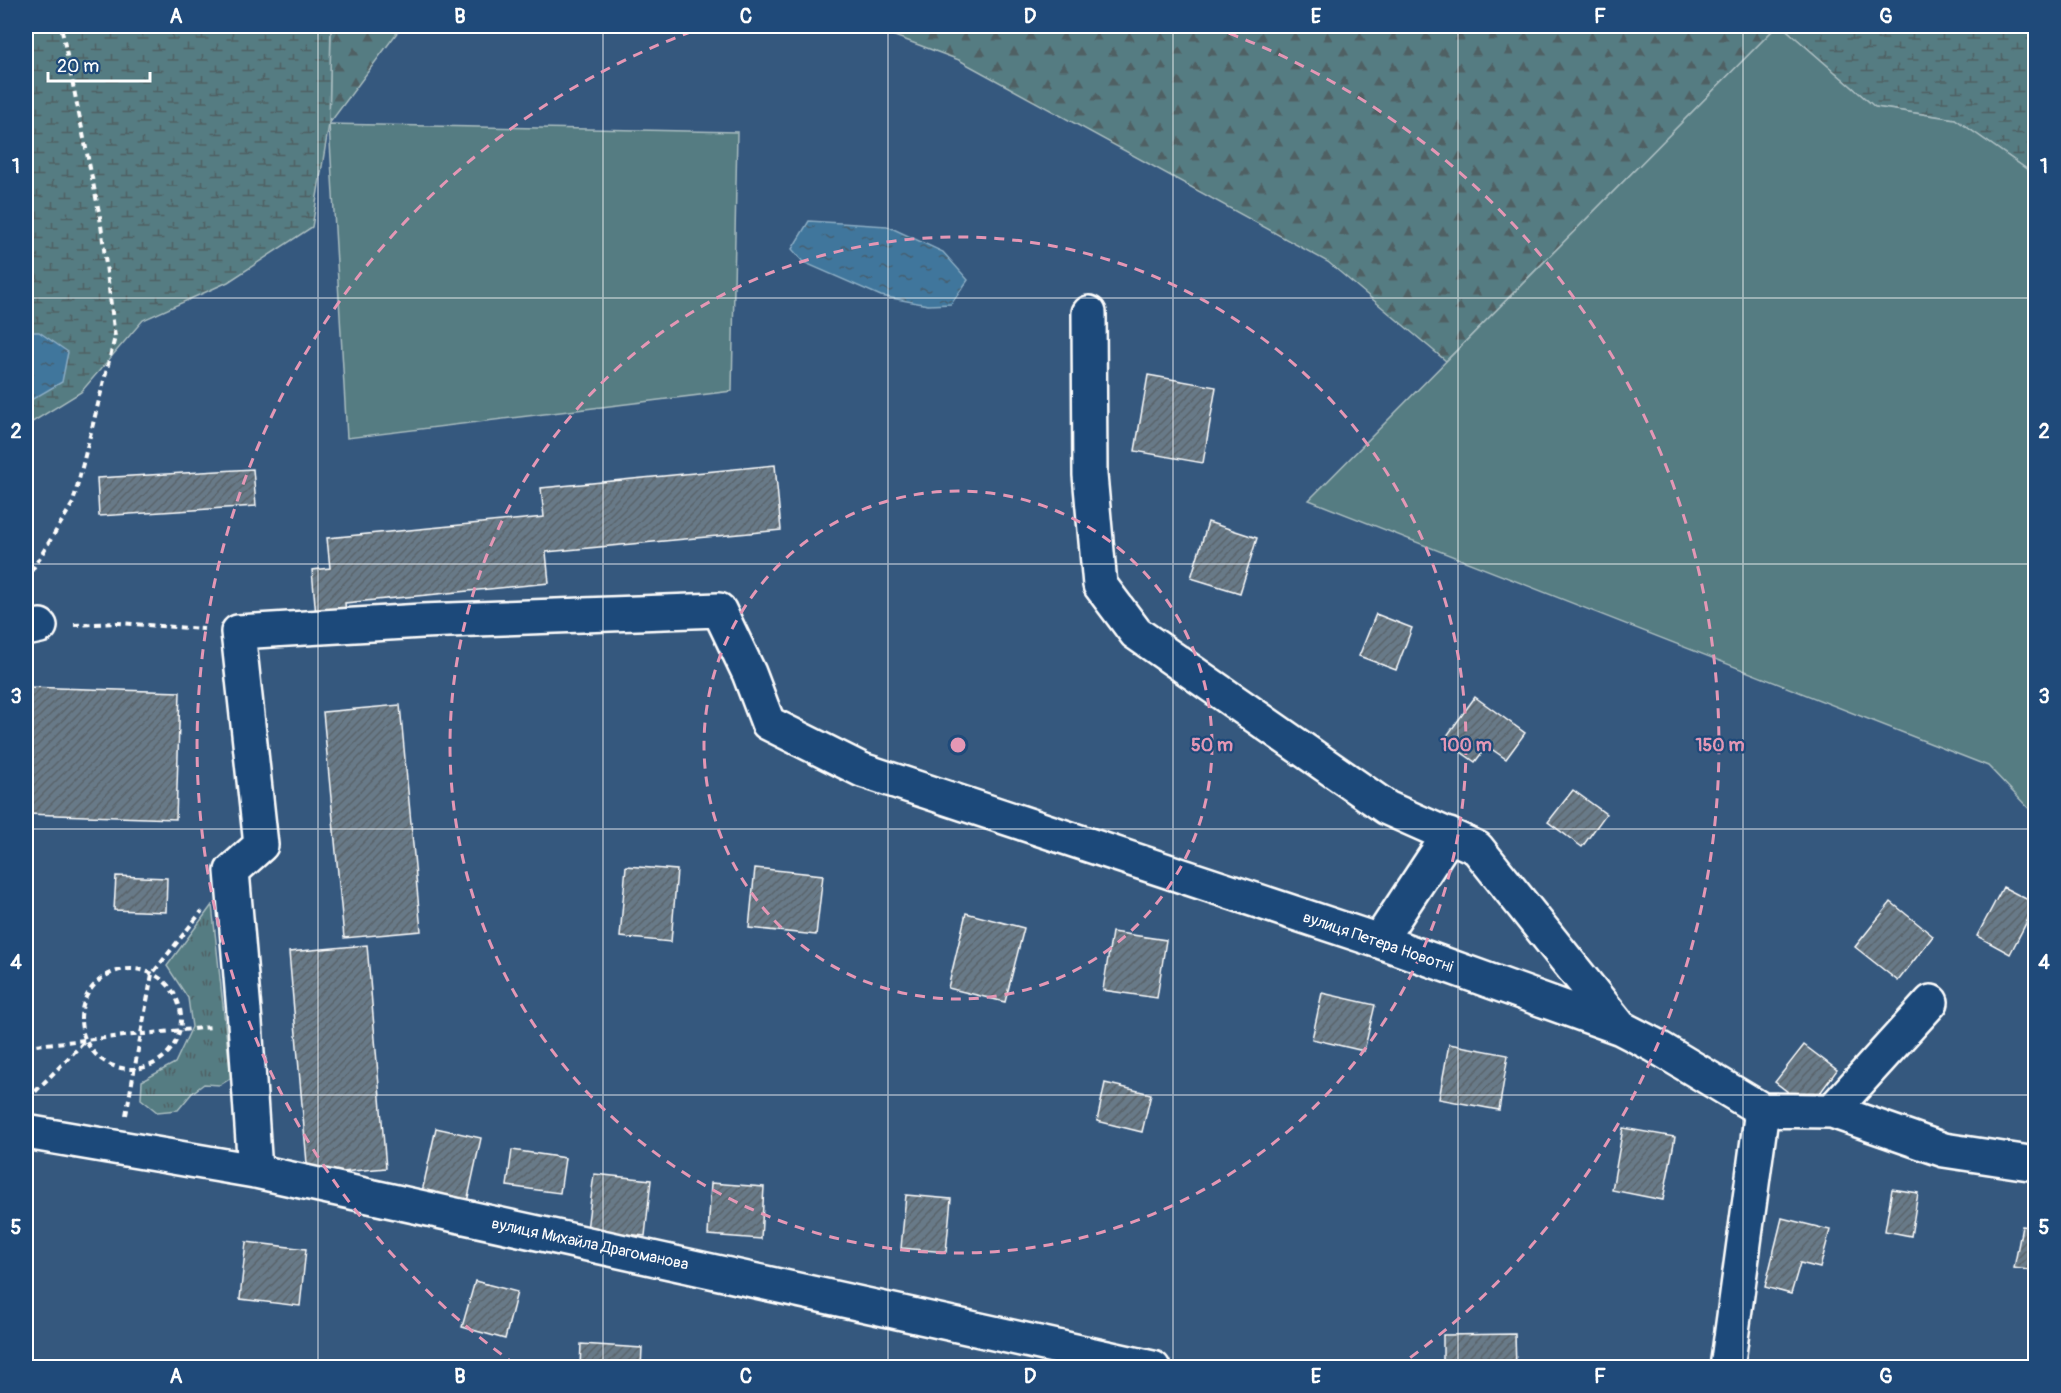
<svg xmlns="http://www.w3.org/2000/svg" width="2061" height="1393" font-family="Pangolin,sans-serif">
	<defs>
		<pattern id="forest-firs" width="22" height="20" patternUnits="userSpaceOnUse" patternTransform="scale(1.5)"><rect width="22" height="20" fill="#547b82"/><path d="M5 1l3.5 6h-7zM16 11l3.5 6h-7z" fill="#506164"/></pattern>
		<pattern id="wetland-marsh" width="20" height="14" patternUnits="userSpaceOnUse" patternTransform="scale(1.5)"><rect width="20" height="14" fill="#547b82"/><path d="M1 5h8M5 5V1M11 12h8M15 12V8" fill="none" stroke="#506164"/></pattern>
		<pattern id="park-tufts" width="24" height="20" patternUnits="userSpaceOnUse" patternTransform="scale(1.5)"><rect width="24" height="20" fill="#547b82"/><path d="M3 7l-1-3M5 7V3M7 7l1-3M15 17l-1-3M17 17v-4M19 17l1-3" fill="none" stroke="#506164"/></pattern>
		<pattern id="water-ripples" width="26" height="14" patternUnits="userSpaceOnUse" patternTransform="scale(1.5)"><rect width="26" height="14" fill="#3f769c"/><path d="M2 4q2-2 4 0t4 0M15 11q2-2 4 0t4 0" fill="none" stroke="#465f70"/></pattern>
		<pattern id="building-hatch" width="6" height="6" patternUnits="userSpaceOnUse" patternTransform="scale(1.5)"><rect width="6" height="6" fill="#687a88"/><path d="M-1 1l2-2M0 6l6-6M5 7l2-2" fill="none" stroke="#5a636a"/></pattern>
	</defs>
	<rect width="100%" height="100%" fill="#35587e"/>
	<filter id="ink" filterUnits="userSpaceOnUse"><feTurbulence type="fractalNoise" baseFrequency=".0167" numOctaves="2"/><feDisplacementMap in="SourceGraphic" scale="12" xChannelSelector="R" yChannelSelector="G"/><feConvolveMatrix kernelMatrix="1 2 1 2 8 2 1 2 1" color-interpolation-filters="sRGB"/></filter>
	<g filter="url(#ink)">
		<path fill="url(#forest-firs)" stroke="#aabdc0" stroke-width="1.5" d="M 331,26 L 402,26 L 329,124 Z
			M 868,26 L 1777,26 L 1446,361 L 1328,262 L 959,60 Z"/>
		<path fill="url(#wetland-marsh)" stroke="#aabdc0" stroke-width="1.5" d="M 26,26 L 331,26 L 329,124 L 312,227 L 228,282 L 143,320 L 81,392 L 26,426 Z
			M 1782,26 L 2035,26 L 2035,175 L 1955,119 L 1875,107 Z"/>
		<path fill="url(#park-tufts)" stroke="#aabdc0" stroke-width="1.5" d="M 212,905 L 231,1078 L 220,1085 L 204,1084 L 192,1093 L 178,1110 L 157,1112 L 141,1099 L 142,1081 L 175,1063 L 192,1027 L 188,998 L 167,966 Z"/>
		<path fill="#547b82" stroke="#aabdc0" stroke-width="1.5" d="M 1777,26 L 1782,26 L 1875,107 L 1955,119 L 2035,175 L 2035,815 L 1988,766 L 1309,500 Z
			M 329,124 L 737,132 L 732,391 L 347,438 Z"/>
		<path fill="url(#water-ripples)" stroke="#8cadc4" stroke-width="1.5" d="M 809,221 L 887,226 L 943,252 L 968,280 L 951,304 L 928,305 L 881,296 L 803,262 L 792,249 Z
			M 26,332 L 39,332 L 68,352 L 62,382 L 26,403 Z"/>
		<path fill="url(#building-hatch)" stroke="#fff" stroke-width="1.5" d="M 1148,375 L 1216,387 L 1203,463 L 1135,451 Z
			M 775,465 L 781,530 L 546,552 L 549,583 L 345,603 L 346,614 L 316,616 L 312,570 L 330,568 L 327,538 L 544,517 L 541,488 Z
			M 253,469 L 256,506 L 99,516 L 97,478 Z
			M 1208,522 L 1257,538 L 1240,593 L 1191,578 Z
			M 1376,614 L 1412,628 L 1396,670 L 1359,656 Z
			M 26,687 L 180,692 L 176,819 L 26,814 Z
			M 1475,697 L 1525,733 L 1506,759 L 1487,746 L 1475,762 L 1444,740 Z
			M 400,705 L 421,931 L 344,938 L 323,712 Z
			M 1573,790 L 1606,814 L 1582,847 L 1548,822 Z
			M 626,866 L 677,870 L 671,942 L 620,937 Z
			M 755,868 L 823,875 L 816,935 L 749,928 Z
			M 116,876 L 167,878 L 166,912 L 114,910 Z
			M 2003,887 L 2036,904 L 2010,954 L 1977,936 Z
			M 1891,902 L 1933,936 L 1898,981 L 1855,947 Z
			M 966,913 L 1024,928 L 1005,1002 L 948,988 Z
			M 1112,932 L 1166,940 L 1157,998 L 1103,990 Z
			M 367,945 L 386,1168 L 308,1175 L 289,952 Z
			M 1322,993 L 1375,1005 L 1364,1051 L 1312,1039 Z
			M 1449,1044 L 1508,1055 L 1499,1110 L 1439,1099 Z
			M 1804,1045 L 1837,1070 L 1809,1108 L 1775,1082 Z
			M 1105,1083 L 1151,1094 L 1142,1132 L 1097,1121 Z
			M 436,1128 L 481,1138 L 467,1202 L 422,1192 Z
			M 1623,1128 L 1675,1137 L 1663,1200 L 1612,1190 Z
			M 512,1150 L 565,1158 L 560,1193 L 507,1186 Z
			M 594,1174 L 651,1180 L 645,1236 L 587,1230 Z
			M 711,1183 L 764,1187 L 761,1239 L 708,1235 Z
			M 1892,1189 L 1918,1193 L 1911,1236 L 1885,1231 Z
			M 906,1195 L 951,1199 L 946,1252 L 901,1248 Z
			M 1782,1218 L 1830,1230 L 1820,1268 L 1800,1263 L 1791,1294 L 1765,1287 Z
			M 2022,1226 L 2036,1228 L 2036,1271 L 2014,1268 Z
			M 246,1242 L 306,1249 L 300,1306 L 240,1299 Z
			M 475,1281 L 517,1292 L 505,1339 L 462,1327 Z
			M 1515,1334 L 1516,1368 L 1443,1368 L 1443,1335 Z
			M 581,1344 L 642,1348 L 641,1368 L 580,1368 Z"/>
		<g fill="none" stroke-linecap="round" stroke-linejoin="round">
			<defs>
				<path id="minor" d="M 1089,313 L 1090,475 L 1100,585 L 1136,633 L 1387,808 L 1477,848 L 1621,1028
					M 26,629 L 40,626
					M 1379,941 L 1449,835
					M 1832,1111 L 1931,1002
					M 26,1132 L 255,1171 L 1153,1368
					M 255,1171 L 245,1023 L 232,871 L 261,845 L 238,632 L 422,621 L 719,610 L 749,673 L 768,723 L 862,770 L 1379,941 L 1621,1028 L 1654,1045 L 1762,1110 L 1832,1111 L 1944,1150 L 2036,1164
					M 1727,1368 L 1762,1110"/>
			</defs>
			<use href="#minor" stroke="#fff" stroke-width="38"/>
			<path stroke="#fff" stroke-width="4" stroke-dasharray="6 4.5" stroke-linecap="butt" d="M 26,580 L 73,503 L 115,337 L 100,217 L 61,26
				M 74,625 L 118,623 L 204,629
				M81 1019a50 50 0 1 1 100 0a50 50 0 1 1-100 0Z
				M 26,1046 L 212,1027
				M 28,1099 L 85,1041
				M 126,1115 L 152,974 L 202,911"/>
			<use href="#minor" stroke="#1f4a7a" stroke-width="33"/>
		</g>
	</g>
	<path fill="none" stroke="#fff" stroke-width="1.5" stroke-opacity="0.55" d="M 318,26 L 318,1368M 603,26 L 603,1368M 888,26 L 888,1368M 1173,26 L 1173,1368M 1458,26 L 1458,1368M 1743,26 L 1743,1368M 26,298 L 2036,298M 26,564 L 2036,564M 26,829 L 2036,829M 26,1095 L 2036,1095"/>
	<g fill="none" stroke="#e497b5" stroke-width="3" stroke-dasharray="10 8">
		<circle cx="958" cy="745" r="254"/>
		<circle cx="958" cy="745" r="508"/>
		<path d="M516 1365A762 762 0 0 1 704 27M1212 27A762 762 0 0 1 1400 1365"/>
	</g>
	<g text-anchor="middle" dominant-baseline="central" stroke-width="4.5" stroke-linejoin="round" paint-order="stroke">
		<g font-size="16" fill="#fff" stroke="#1f4a7a">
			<text transform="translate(1378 942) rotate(19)">вулиця Петера Новотні</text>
			<text transform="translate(590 1244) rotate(12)">вулиця Михайла Драгоманова</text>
		</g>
	</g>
	<circle cx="958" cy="745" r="9" fill="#e497b5" stroke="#1f4a7a" stroke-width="3"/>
	<g font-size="18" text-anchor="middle" font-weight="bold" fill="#e497b5" stroke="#1f4a7a" stroke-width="4.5" stroke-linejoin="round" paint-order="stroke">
		<text x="1212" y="751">50 m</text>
		<text x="1466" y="751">100 m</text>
		<text x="1720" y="751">150 m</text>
	</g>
	<rect width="2061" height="1393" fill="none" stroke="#1f4a7a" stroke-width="66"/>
	<path d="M48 72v9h102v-9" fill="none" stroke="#ffffff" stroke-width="3"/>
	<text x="57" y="72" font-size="18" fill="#ffffff" stroke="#1f4a7a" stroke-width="4.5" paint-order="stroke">20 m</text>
	<rect x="33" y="33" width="1995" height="1327" fill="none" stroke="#fff" stroke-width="2"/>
	<g font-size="20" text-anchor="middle" font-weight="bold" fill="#fff">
		<text x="176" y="23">A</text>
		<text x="460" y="23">B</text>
		<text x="746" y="23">C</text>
		<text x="1030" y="23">D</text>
		<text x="1316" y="23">E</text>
		<text x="1600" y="23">F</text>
		<text x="1886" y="23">G</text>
		<text x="16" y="173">1</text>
		<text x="2044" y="173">1</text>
		<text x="16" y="438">2</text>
		<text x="2044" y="438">2</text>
		<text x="16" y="703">3</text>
		<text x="2044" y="703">3</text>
		<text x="16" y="969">4</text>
		<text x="2044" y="969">4</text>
		<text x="16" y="1234">5</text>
		<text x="2044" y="1234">5</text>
		<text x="176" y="1383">A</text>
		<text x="460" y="1383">B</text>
		<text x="746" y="1383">C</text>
		<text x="1030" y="1383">D</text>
		<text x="1316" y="1383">E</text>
		<text x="1600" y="1383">F</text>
		<text x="1886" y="1383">G</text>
	</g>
</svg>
